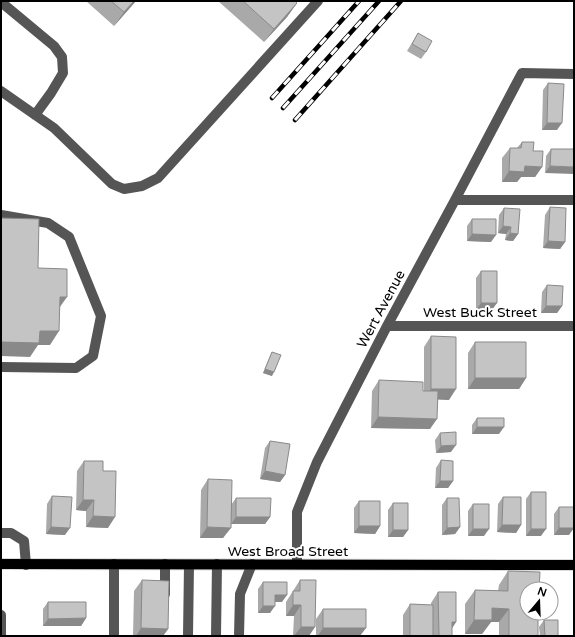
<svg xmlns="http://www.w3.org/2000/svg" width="575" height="637" font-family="'Varela Round',sans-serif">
	<rect width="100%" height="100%" fill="#fff"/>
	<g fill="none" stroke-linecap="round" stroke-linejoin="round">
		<defs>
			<path id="major" d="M 1,564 L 574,565"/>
		</defs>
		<use href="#major" stroke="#dbdbdb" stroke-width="12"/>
		<path stroke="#555" stroke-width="10" d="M 1,2 L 54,46 L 62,57 L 63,73 L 51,93 L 35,115
			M 1,91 L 54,128 L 112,184 L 124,189 L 142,186 L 158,178 L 318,1
			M 455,200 L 574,200
			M 1,215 L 48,223 L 69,237 L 101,316 L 93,356 L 76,368 L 1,367
			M 387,326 L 574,326
			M 1,533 L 11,533 L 24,541 L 26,565
			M 165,564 L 165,594
			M 297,564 L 297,512 L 317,462 L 387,326 L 455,200 L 522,73 L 574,74
			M 1,615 L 1,636
			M 114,636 L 114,564
			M 188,636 L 189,565
			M 216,636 L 217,564
			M 239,636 L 240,594 L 252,564"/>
		<use href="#major" stroke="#000" stroke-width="10"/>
		<defs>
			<path id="rail" d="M 272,98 L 359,1
				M 283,108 L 379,1
				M 295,120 L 401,1"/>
		</defs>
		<use href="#rail" stroke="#000" stroke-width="4.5"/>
		<use href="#rail" stroke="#fff" stroke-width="3" stroke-dasharray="9" stroke-linecap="butt"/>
	</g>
	<path fill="#a9a9a9" d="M 86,1 L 136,1 L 114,26 Z
		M 218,1 L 295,1 L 297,3 L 287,17 L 264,42 Z
		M 418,33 L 426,52 L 421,59 L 407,51 Z
		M 548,83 L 557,130 L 542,130 L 543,90 Z
		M 522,142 L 533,151 L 542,167 L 535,177 L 521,177 L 517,182 L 502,182 L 502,158 L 510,148 L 517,148 Z
		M 551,149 L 574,149 L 545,173 L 546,156 Z
		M 550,207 L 565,242 L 560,249 L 543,248 L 545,215 Z
		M 504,208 L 518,234 L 513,241 L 505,240 L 506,234 L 498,233 L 499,215 Z
		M 472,219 L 491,242 L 467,241 L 467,226 Z
		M 481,271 L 492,310 L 476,310 L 476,278 Z
		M 547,285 L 562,306 L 557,313 L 541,313 L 542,292 Z
		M 431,336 L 449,400 L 438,399 L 430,429 L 371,428 L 372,391 L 379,380 L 424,391 L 424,347 Z
		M 475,342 L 526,378 L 519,389 L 468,389 L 468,353 Z
		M 272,352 L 272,376 L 263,373 L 270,356 Z
		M 477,418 L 499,434 L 472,434 L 472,425 Z
		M 440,433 L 451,452 L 436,453 L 435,440 Z
		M 270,441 L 285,475 L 280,482 L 260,479 L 265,448 Z
		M 441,460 L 453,481 L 448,488 L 435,488 L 436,468 Z
		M 84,461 L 103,471 L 108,528 L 86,527 L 86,511 L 76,510 L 77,471 Z
		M 208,479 L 231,505 L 236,498 L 270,517 L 265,524 L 231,524 L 223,538 L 200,538 L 201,490 Z
		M 531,492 L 541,536 L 526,536 L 526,499 Z
		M 52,496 L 65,535 L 46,534 L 47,504 Z
		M 503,497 L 521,525 L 516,533 L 497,532 L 498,504 Z
		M 447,498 L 460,527 L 455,534 L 442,535 L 442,505 Z
		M 359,501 L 380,526 L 375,534 L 354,533 L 354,508 Z
		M 393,503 L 408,530 L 403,537 L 388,537 L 388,510 Z
		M 473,504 L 484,536 L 468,536 L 468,511 Z
		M 559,507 L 569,535 L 554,535 L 554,514 Z
		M 508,571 L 538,636 L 499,636 L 499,622 L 491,622 L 482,634 L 465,634 L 465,604 L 475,590 L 498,591 L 499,585 Z
		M 142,580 L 168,629 L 163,636 L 133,636 L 134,591 Z
		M 300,580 L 309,636 L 293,636 L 294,616 L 286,616 L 286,602 Z
		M 263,582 L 282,602 L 275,602 L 270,613 L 258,613 L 258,589 Z
		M 438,592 L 456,622 L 452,628 L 452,636 L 403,636 L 403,615 L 410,604 L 431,605 L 431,603 Z
		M 48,602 L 86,618 L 81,626 L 43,626 L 43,609 Z
		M 323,609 L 360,636 L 316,636 L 316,619 Z
		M 544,620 L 558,636 L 540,636 L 539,627 Z"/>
	<path fill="#898989" d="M 134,1 L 136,1 L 114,26 L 124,12 Z
		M 297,3 L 287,17 L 264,42 L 274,29 Z
		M 547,123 L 562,123 L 557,130 L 542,130 Z
		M 525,166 L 542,167 L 535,177 L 521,177 L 517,182 L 502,182 L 509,171 Z
		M 550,166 L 574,167 L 574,174 L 545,173 Z
		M 503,226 L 511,227 L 506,234 L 498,233 Z
		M 510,233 L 518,234 L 513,241 L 505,240 Z
		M 472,234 L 496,235 L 491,242 L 467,241 Z
		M 548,241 L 565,242 L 560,249 L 543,248 Z
		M 60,297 L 67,297 L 57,311 Z
		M 481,303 L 497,303 L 492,310 L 476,310 Z
		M 546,306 L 562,306 L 557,313 L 541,313 Z
		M 40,331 L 59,331 L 50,345 L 38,345 L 30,357 L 1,356 L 1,342 Z
		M 265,369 L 274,372 L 272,376 L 263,373 Z
		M 475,378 L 526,378 L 519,389 L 468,389 Z
		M 431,389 L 456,389 L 449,400 L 424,399 Z
		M 378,417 L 437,419 L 430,429 L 371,428 Z
		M 477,427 L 504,427 L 499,434 L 472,434 Z
		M 456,445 L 451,452 L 436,453 L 441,446 Z
		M 265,471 L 285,475 L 280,482 L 260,479 Z
		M 440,481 L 453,481 L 448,488 L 435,488 Z
		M 83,500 L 94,500 L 86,511 L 76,510 Z
		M 93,516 L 115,517 L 108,528 L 86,527 Z
		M 236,517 L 270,517 L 265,524 L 231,524 Z
		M 502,525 L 521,525 L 516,533 L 497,532 Z
		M 359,526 L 380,526 L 375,534 L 354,533 Z
		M 51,527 L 70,528 L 65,535 L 46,534 Z
		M 207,527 L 231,528 L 223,538 L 200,538 Z
		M 460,527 L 455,534 L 442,535 L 447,528 Z
		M 559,528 L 574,528 L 569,535 L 554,535 Z
		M 473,529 L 489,529 L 484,536 L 468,536 Z
		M 531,529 L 546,529 L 541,536 L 526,536 Z
		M 393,530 L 408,530 L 403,537 L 388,537 Z
		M 275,595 L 287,595 L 282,602 L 270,602 Z
		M 293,605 L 301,605 L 294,616 L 286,616 Z
		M 263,606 L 275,606 L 270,613 L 258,613 Z
		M 492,608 L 509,609 L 499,622 L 491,622 L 482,634 L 465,634 L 474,620 Z
		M 86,618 L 81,626 L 43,626 L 48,619 Z
		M 452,622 L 456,622 L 449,633 Z
		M 301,627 L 315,627 L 309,636 L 294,636 Z
		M 141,628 L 168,629 L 163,636 L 136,636 Z
		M 323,628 L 366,628 L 360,636 L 318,636 Z"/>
	<path fill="#c4c4c4" stroke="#898989" d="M 111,1 L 134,1 L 124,12 Z
		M 243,1 L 295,1 L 297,3 L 274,29 Z
		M 418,33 L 432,41 L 426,52 L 412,44 Z
		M 548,83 L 564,84 L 562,123 L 547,123 Z
		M 522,142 L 534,142 L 533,151 L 543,151 L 542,167 L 525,166 L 524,172 L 509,171 L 510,148 L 521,148 Z
		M 551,149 L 574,149 L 574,167 L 550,166 Z
		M 550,207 L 566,208 L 565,242 L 548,241 Z
		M 504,208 L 520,209 L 518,234 L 510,233 L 511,227 L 503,226 Z
		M 1,218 L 39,219 L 38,268 L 67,269 L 67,297 L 60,297 L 59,331 L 40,331 L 39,343 L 1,342 Z
		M 472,219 L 496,219 L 496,235 L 472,234 Z
		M 481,271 L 497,271 L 497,303 L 481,303 Z
		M 547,285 L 563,286 L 562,306 L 546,306 Z
		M 431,336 L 456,337 L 456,389 L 431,389 Z
		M 475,342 L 526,342 L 526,378 L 475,378 Z
		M 272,352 L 281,355 L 274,372 L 265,369 Z
		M 379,380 L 423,382 L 423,391 L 438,391 L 437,419 L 378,417 Z
		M 477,418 L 504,418 L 504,427 L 477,427 Z
		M 456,432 L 456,445 L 441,446 L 440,433 Z
		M 270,441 L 290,444 L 285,475 L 265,471 Z
		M 441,460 L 453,461 L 453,481 L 440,481 Z
		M 84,461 L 103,461 L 103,471 L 116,471 L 115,517 L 93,516 L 94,500 L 83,500 Z
		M 208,479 L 232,480 L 231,528 L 207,527 Z
		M 531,492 L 546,492 L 546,529 L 531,529 Z
		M 52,496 L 72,497 L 70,528 L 51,527 Z
		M 503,497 L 521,497 L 521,525 L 502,525 Z
		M 236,498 L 271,498 L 270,517 L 236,517 Z
		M 447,498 L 459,498 L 460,527 L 447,528 Z
		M 359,501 L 380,501 L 380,526 L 359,526 Z
		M 393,503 L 408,503 L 408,530 L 393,530 Z
		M 473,504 L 489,504 L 489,529 L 473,529 Z
		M 559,507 L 574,507 L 574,528 L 559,528 Z
		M 508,571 L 540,572 L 539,589 L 527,589 L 527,613 L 538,613 L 538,636 L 509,636 L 509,609 L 492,608 L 492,620 L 474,620 L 475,590 L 508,591 Z
		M 142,580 L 169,581 L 168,629 L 141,628 Z
		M 300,580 L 316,580 L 315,627 L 301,627 L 301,605 L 293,605 L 293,591 L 300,591 Z
		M 263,582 L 287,582 L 287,595 L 275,595 L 275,606 L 263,606 Z
		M 438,592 L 456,592 L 456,622 L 452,622 L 452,636 L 439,636 Z
		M 48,602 L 86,602 L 86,618 L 48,619 Z
		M 410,604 L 433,605 L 433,636 L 410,636 Z
		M 323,609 L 366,609 L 366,628 L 323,628 Z
		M 544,620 L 558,620 L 558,636 L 545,636 Z"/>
	<g text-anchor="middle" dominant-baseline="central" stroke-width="4" stroke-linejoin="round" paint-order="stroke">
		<g font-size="14" fill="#000" stroke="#fff">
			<text transform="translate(381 309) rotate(-62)">Wert Avenue</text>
			<text x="480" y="312">West Buck Street</text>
			<text x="288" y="551">West Broad Street</text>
		</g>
	</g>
	<rect width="575" height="637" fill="none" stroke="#000000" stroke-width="4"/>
	<g transform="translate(539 601) rotate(19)"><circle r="19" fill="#ffffff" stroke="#999999"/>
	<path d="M0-3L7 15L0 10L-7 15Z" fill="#000000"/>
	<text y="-6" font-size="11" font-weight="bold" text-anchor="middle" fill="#000000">N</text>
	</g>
</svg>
